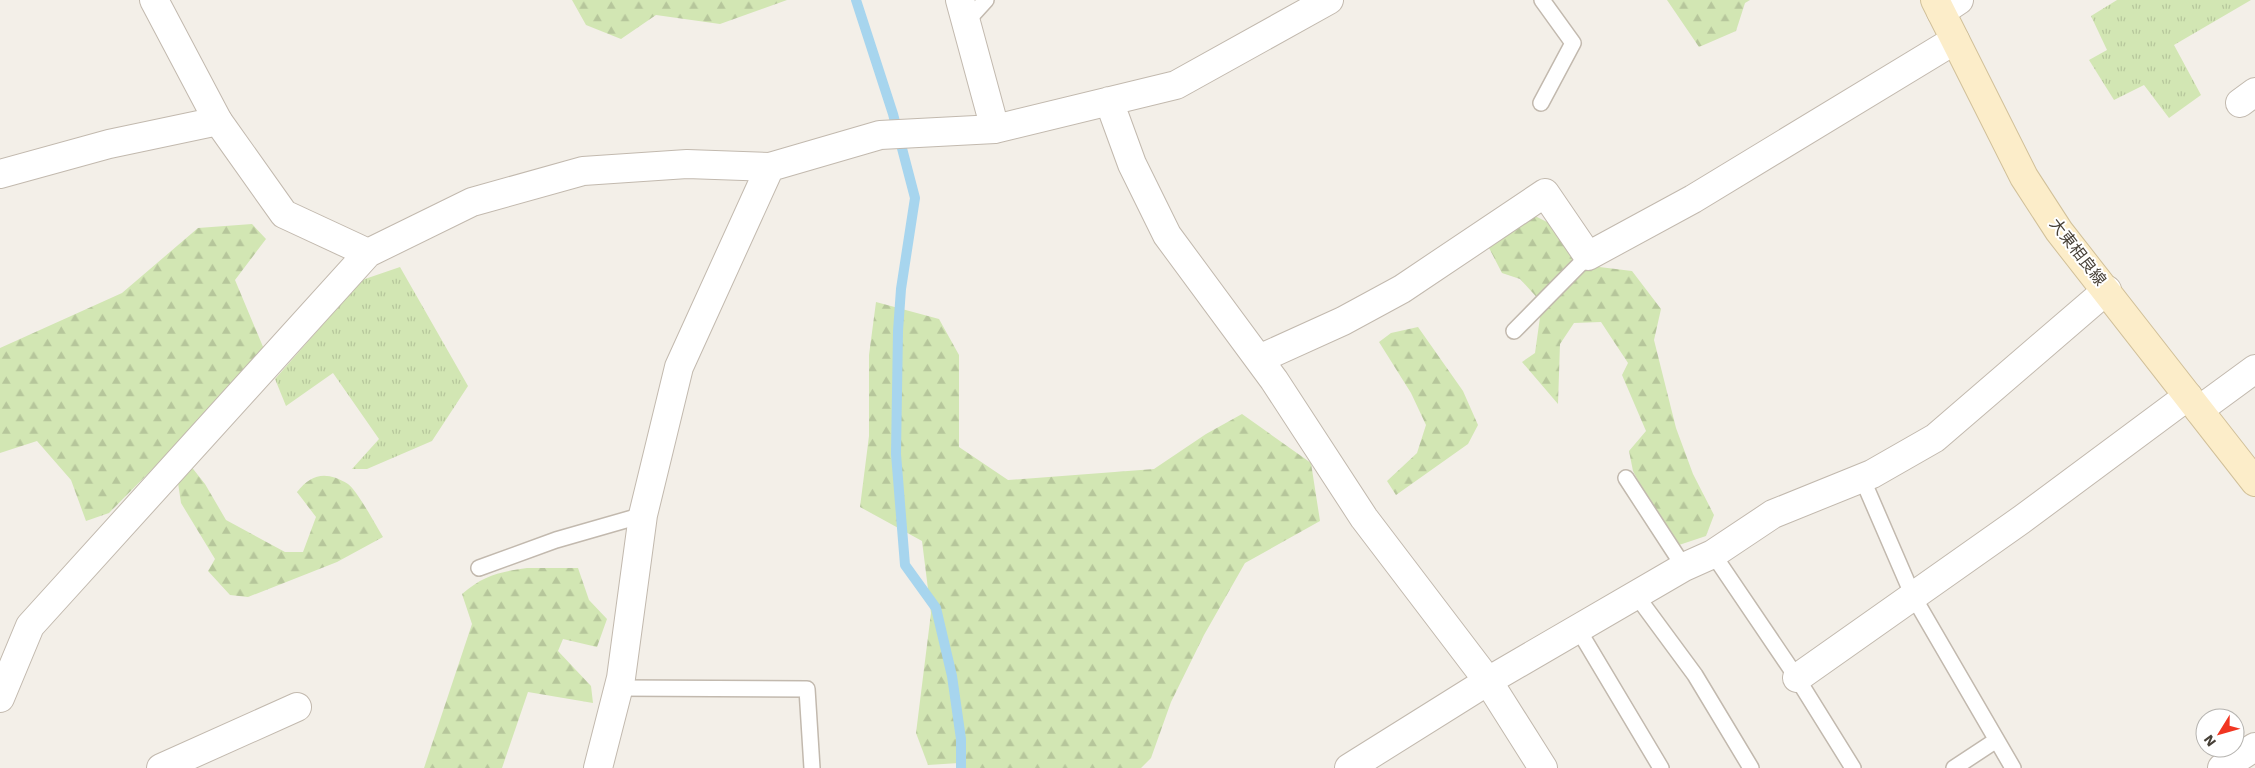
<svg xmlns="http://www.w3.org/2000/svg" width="2255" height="768" font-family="'Work Sans','Noto Sans JP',sans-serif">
	<defs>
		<pattern id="grass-tufts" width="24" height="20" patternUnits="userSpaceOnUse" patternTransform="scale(1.25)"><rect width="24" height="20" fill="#d2e6b3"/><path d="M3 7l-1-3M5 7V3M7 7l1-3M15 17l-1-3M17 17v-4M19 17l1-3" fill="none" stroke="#b6c69b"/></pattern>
		<pattern id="forest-firs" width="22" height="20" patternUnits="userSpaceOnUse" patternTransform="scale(1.25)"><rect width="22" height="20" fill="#d2e6b3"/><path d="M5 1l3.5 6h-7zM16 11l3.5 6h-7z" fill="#b6c69b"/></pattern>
	</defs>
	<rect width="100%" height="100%" fill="#f3efe8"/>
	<path fill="url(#grass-tufts)" d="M 2117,0 L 2251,0 L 2174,45 L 2201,95 L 2169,118 L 2144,85 L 2114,100 L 2089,60 L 2107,50 L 2091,16 Z
		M 400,267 L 468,386 L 432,441 L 367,469 L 352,469 L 379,439 L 333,373 L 286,406 L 275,379 L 362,280 Z"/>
	<path fill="url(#forest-firs)" d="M 572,0 L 787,0 L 720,24 L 656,15 L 621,39 L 586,25 Z
		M 1667,0 L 1750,0 L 1745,3 L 1736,31 L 1699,47 Z
		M 1533,215 L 1565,231 L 1583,265 L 1632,271 L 1661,309 L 1654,340 L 1676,428 L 1693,474 L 1714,515 L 1706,536 L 1673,547 L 1633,471 L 1629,451 L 1646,431 L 1622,375 L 1628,363 L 1601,322 L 1574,323 L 1560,344 L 1558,404 L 1522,362 L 1535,353 L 1542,303 L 1520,279 L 1502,273 L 1489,248 L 1495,226 Z
		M 252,224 L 266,239 L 235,280 L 266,354 L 109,513 L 86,521 L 71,480 L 37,441 L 0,453 L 0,348 L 122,293 L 198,228 Z
		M 876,302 L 939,319 L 959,355 L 959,447 L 1008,480 L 1154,469 L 1206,434 L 1242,414 L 1311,463 L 1320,521 L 1245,563 L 1204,635 L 1171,702 L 1151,758 L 1141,768 L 963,768 L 959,763 L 928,765 L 916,733 L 931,613 L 922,541 L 860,507 L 869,436 L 869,355 Z
		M 1418,327 L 1463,391 L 1478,425 L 1468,444 L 1396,495 L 1387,481 L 1417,453 L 1426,425 L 1411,393 L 1379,342 L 1391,333 Z
		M 190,465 L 205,484 L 226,520 L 285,552 L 303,552 L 316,517 L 297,492 C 312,473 327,471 348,484 C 356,489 377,527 383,537 L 337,562 L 248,597 L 230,595 L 208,571 L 215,559 L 181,503 L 177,476 Z
		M 527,568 L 578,568 L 589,600 L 607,619 L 597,647 L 563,639 L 558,651 L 591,686 L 593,703 L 528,692 L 502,768 L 424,768 L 472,624 L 462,594 C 484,575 499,572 527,568 Z"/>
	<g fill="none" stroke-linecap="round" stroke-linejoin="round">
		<path stroke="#a7d5ee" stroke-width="10" d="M 856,0 L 893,114 L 915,198 L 901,289 L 898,331 L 896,454 L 905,565 L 936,608 L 952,676 L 961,739 L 961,768"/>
		<defs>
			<path id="service" d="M 966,22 L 986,0
				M 1541,103 L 1573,43 L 1542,0
				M 1514,331 L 1588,256
				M 1626,478 L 1684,567
				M 1862,478 L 1913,596 L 2013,768
				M 1713,554 L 1797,678 L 1853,768
				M 479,568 L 556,540 L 643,515
				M 1636,595 L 1695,675 L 1751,768
				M 1578,629 L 1661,768
				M 618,688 L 807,689 L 812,768
				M 1954,768 L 1995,741"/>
			<path id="minor" d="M 960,0 L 995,129
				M 1941,12 L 1959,0
				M 1109,101 L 1132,164 L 1167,235 L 1274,380 L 1364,518 L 1488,681 L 1543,768
				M 2240,103 L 2255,92
				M 0,174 L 109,144 L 218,121 L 284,214 L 368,253
				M 1259,359 L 1343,321 L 1402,289 L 1545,193 L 1588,256 L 1693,199 L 1955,40
				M 2199,410 L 2255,369
				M 1797,678 L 2021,520 L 2188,396
				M 0,698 L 30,626 L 368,253 L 472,202 L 583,171 L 687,164 L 770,167 L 880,135 L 995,129 L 1176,85 L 1329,0
				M 161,768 L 297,707
				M 598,768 L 621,678 L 643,515 L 679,367 L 770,167
				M 1349,768 L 1488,681 L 1684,567 L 1713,554 L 1773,514 L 1872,474 L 1935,438 L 2107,290
				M 2222,768 L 2255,747"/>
			<path id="tertiary" d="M 154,0 L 218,121"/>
			<path id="secondary" d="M 1935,0 L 2024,177 L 2059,231 L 2255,482"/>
		</defs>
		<use href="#service" stroke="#c2b9ae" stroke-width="18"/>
		<use href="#minor" stroke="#c2b9ae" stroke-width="30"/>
		<use href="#tertiary" stroke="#c2b9ae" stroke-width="30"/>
		<use href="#secondary" stroke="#d1c099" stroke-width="30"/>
		<use href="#service" stroke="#fff" stroke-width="15"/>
		<use href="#minor" stroke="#fff" stroke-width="28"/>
		<use href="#tertiary" stroke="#fff" stroke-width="28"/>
		<use href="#secondary" stroke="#fcedc9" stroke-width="28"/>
	</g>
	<g text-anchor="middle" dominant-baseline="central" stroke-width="4" stroke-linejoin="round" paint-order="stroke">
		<g font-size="16" fill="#474037" stroke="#fff">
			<text transform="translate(2078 252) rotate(52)">大東相良線</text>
		</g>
	</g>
	<g transform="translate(2220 733) rotate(233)"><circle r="24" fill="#ffffff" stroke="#b5b3af"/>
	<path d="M0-4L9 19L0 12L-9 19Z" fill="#f13521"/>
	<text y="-8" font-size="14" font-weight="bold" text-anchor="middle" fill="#474037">N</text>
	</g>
</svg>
